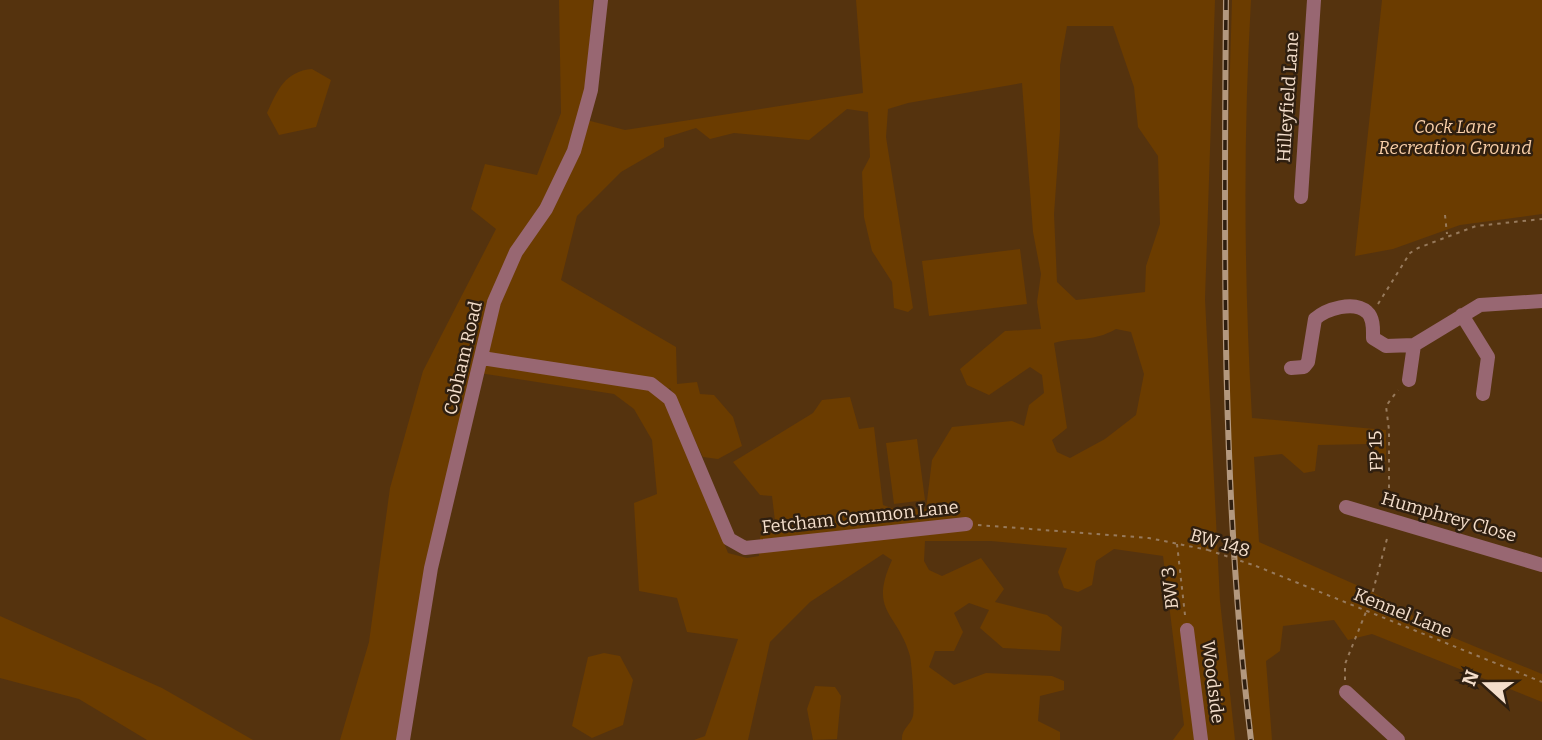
<svg xmlns="http://www.w3.org/2000/svg" width="1542" height="740" font-family="Bitter,serif">
	<rect width="100%" height="100%" fill="#55330e"/>
	<path fill="#6b3c00" fill-rule="evenodd" d="M 559,0 L 593,0 L 586,88 L 579,118 L 625,130 L 863,93 L 856,0 L 1215,0 L 1205,299 L 1220,601 L 1235,740 L 1173,740 L 1184,725 L 1163,556 L 1114,549 L 1096,561 L 1092,585 L 1078,592 L 1064,588 L 1058,572 L 1067,548 L 991,541 L 925,541 L 924,561 L 929,570 L 942,576 L 981,558 L 1004,589 L 995,602 L 1047,615 L 1062,627 L 1060,651 L 1003,648 L 980,628 L 989,610 L 969,603 L 954,613 L 963,632 L 954,651 L 935,651 L 929,667 L 954,685 L 986,673 L 1052,676 L 1064,681 L 1064,690 L 1040,696 L 1038,721 L 1060,732 L 1060,740 L 902,740 C 901,729 911,725 913,716 C 915,705 912,667 910,656 C 898,612 868,613 892,560 L 883,554 L 810,602 L 770,642 L 748,740 L 694,740 L 705,736 L 738,639 L 687,632 L 677,598 L 639,591 L 634,503 L 657,494 L 652,440 L 634,409 L 614,394 L 473,372 L 399,740 L 340,740 L 369,642 L 390,488 L 423,371 L 496,229 L 471,209 L 485,164 L 537,175 L 561,113 ZM 1067,26 L 1113,26 L 1134,87 L 1138,127 L 1158,156 L 1160,224 L 1146,266 L 1145,292 L 1076,300 L 1057,282 L 1054,214 L 1060,130 L 1060,65 ZM 1022,83 L 1033,232 L 1041,274 L 1037,302 L 1041,329 L 1005,331 L 960,369 L 967,385 L 989,395 L 1030,367 L 1042,375 L 1044,393 L 1029,405 L 1024,426 L 1012,421 L 952,427 L 932,460 L 926,509 L 894,509 L 883,505 L 874,427 L 859,429 L 850,397 L 822,400 L 813,413 L 733,462 L 760,495 L 772,496 L 775,521 L 760,537 L 759,556 L 747,558 L 728,553 L 669,403 L 657,395 L 670,388 L 703,457 L 718,459 L 742,446 L 733,417 L 714,395 L 700,394 L 697,382 L 677,384 L 676,347 L 561,280 L 577,216 L 621,172 L 664,147 L 664,138 L 696,128 L 710,139 L 734,133 L 809,140 L 847,109 L 868,112 L 870,157 L 862,172 L 864,217 L 872,251 L 892,282 L 894,308 L 908,312 L 913,308 L 886,137 L 888,109 L 908,103 ZM 1116,329 L 1131,332 L 1144,374 L 1136,415 L 1105,439 L 1070,458 L 1057,452 L 1052,440 L 1067,428 L 1054,343 C 1079,336 1091,343 1116,329 Z
		M 1232,0 L 1251,0 C 1243,140 1244,278 1252,418 L 1386,430 L 1386,461 L 1377,458 L 1370,444 L 1318,445 L 1315,471 L 1304,473 L 1282,454 L 1254,457 L 1259,542 L 1370,591 L 1402,608 L 1430,628 L 1542,674 L 1542,702 L 1372,634 L 1348,640 L 1334,620 L 1283,626 L 1280,651 L 1266,661 L 1272,740 L 1254,740 C 1224,495 1224,246 1232,0 Z
		M 1382,0 L 1542,0 L 1542,214 L 1460,225 L 1393,249 L 1355,256 Z
		M 312,69 L 331,80 L 316,127 L 279,135 L 267,113 C 277,91 285,71 312,69 Z
		M 1020,249 L 1027,304 L 929,316 L 922,261 Z
		M 917,439 L 925,500 L 894,504 L 886,443 Z
		M 0,616 L 162,688 L 253,740 L 147,740 L 79,699 L 0,678 Z
		M 604,653 L 620,656 L 633,680 L 623,725 L 592,738 L 572,726 L 588,657 Z
		M 815,686 L 835,687 L 841,696 L 837,739 L 813,740 L 807,709 Z"/>
	<g fill="none" stroke-linecap="round" stroke-linejoin="round">
		<path stroke="#977a5c" stroke-width="2" stroke-dasharray="3.5 5" stroke-linecap="butt" d="M 1445,215 L 1447,234
			M 1378,304 L 1410,253 L 1418,248 L 1476,226 L 1542,219
			M 1389,505 L 1389,430 L 1386,406 L 1398,390
			M 978,525 L 1149,538 L 1208,550
			M 1177,544 L 1185,615
			M 1256,566 L 1542,682
			M 1345,680 L 1345,664 L 1370,602 L 1388,535"/>
		<path stroke="#986772" stroke-width="14" d="M 1301,197 L 1314,0
			M 1462,315 L 1488,357 L 1483,394
			M 482,358 L 651,384 L 670,399 L 729,539 L 745,548 L 966,524
			M 1291,368 L 1304,367 L 1308,362 L 1315,319 C 1326,309 1354,300 1367,312 C 1374,318 1373,330 1373,338 L 1386,346 L 1414,345 L 1480,305 L 1542,301
			M 1409,380 L 1414,345
			M 1346,507 L 1542,565
			M 1187,630 L 1201,740
			M 1346,692 L 1398,740
			M 403,740 L 431,568 L 494,302 L 516,252 L 546,209 L 574,151 L 591,90 L 601,0"/>
		<defs>
			<path id="rail" d="M 1226,0 C 1224,247 1221,494 1251,740"/>
		</defs>
		<use href="#rail" stroke="#b3987e" stroke-width="6"/>
		<use href="#rail" stroke="#2f1f10" stroke-width="3.5" stroke-dasharray="10" stroke-linecap="butt"/>
		<path stroke="#977a5c" stroke-width="2" stroke-dasharray="3.5 5" stroke-linecap="butt" d="M 1208,550 L 1256,566"/>
	</g>
	<g text-anchor="middle" dominant-baseline="central" stroke-width="5" stroke-linejoin="round" paint-order="stroke">
		<g font-size="18" fill="#f4decb" stroke="#2f1f10">
			<text transform="translate(1288 97) rotate(-86)">Hilleyfield Lane</text>
			<text transform="translate(463 358) rotate(-77)">Cobham Road</text>
			<text transform="translate(1376 451) rotate(-92)">FP 15</text>
			<text transform="translate(860 517) rotate(-6)">Fetcham Common Lane</text>
			<text transform="translate(1449 517) rotate(16)">Humphrey Close</text>
			<text transform="translate(1220 543) rotate(16)">BW 148</text>
			<text transform="translate(1170 588) rotate(-96)">BW 3</text>
			<text transform="translate(1403 613) rotate(22)">Kennel Lane</text>
			<text transform="translate(1213 682) rotate(83)">Woodside</text>
		</g>
		<g font-size="18" font-style="italic" fill="#f9cfa8" stroke="#2f1f10">
			<text x="1455" y="127">Cock Lane<tspan x="1455" dy="21">Recreation Ground</tspan></text>
		</g>
	</g>
	<g transform="translate(1486 684) rotate(291)" stroke="#2f1f10" stroke-width="5" paint-order="stroke">
	<path d="M0-5L12 26L0 18L-12 26Z" fill="#f4decb"/>
	<text y="-10" font-size="19" font-weight="bold" text-anchor="middle" fill="#f4decb">N</text>
	</g>
</svg>
